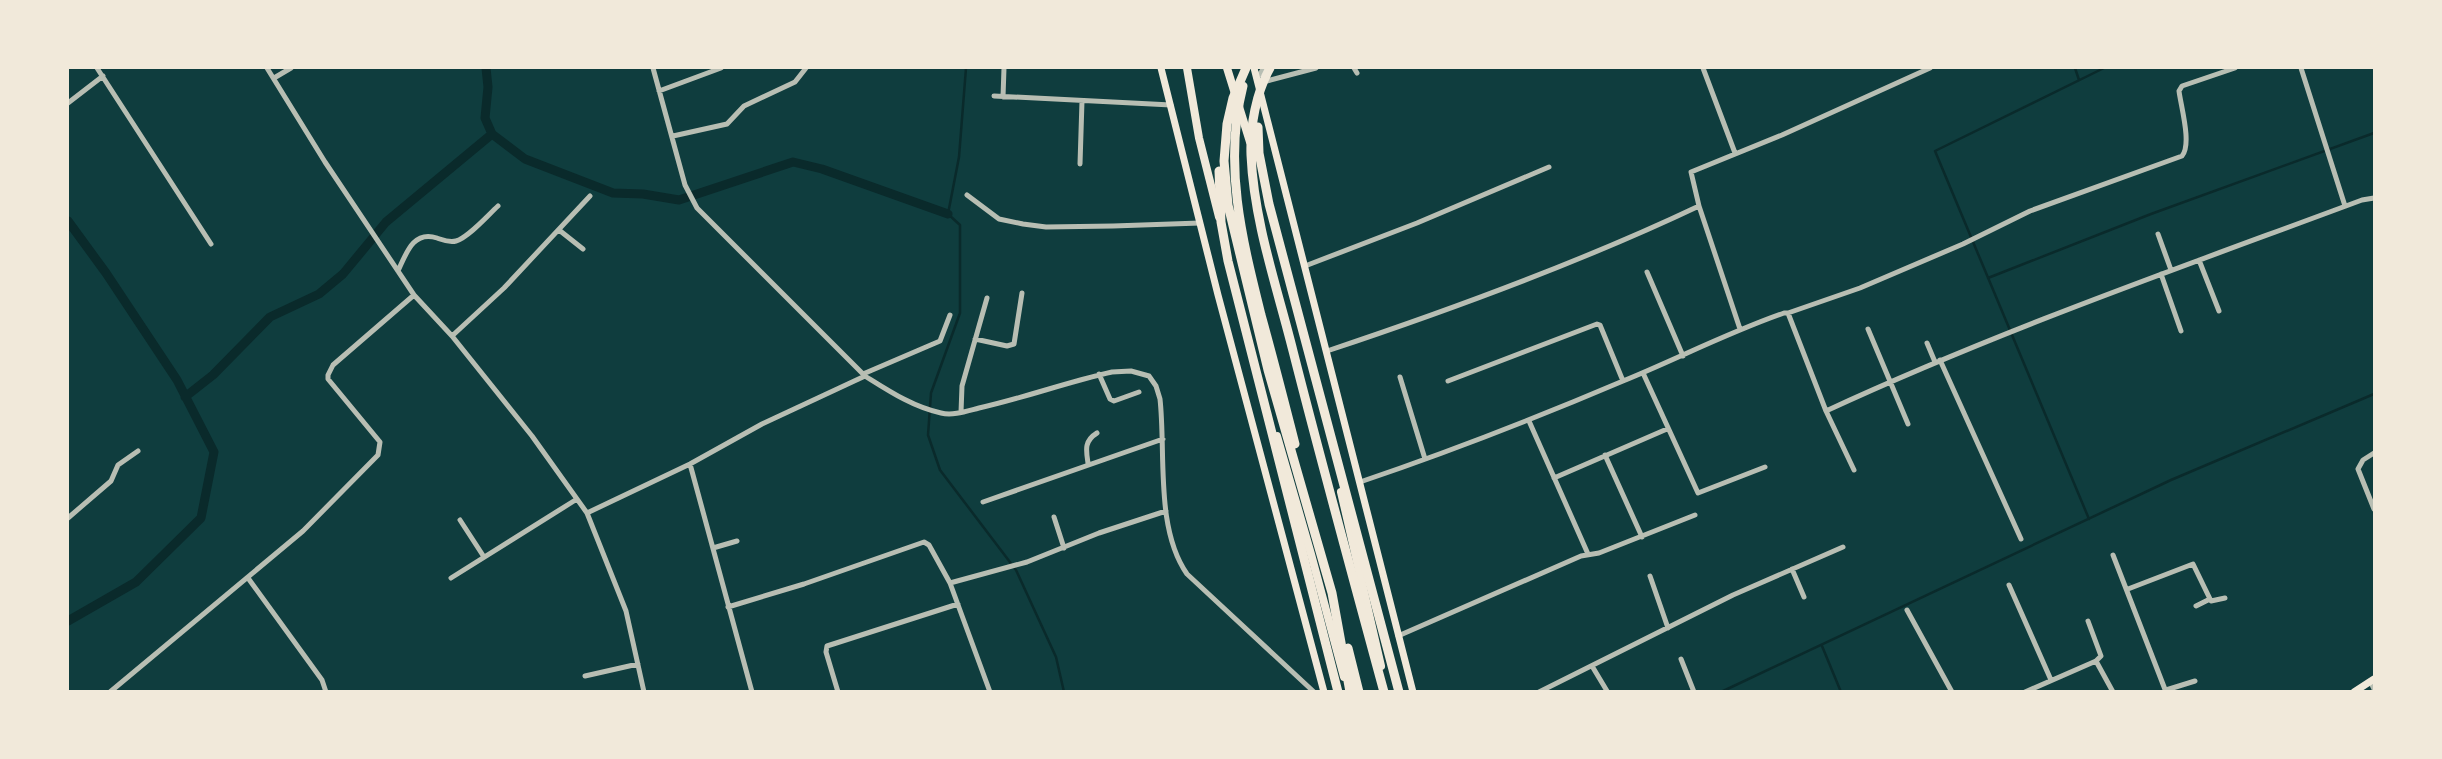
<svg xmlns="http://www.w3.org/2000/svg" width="2442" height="759" font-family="Inter,sans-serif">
	<rect width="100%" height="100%" fill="#0f3d3e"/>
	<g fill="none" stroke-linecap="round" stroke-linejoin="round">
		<path stroke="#0a2a2b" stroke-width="2.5" d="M 966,68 L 959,157 L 948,214 L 960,225 L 960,313 L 931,393 L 928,435 L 940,470 L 1016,570 L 1056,657 L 1064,692
			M 2075,68 L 2079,80
			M 1988,278 L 2151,214 L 2374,133
			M 2089,519 L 1935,151 L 2104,68
			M 1822,646 L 1841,692
			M 1721,692 L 2171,480 L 2374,394"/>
		<path stroke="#0a2a2b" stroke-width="9" d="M 486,68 L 488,87 L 485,118 L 492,134
			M 68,221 L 106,273 L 177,380 L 214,452 L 201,518 L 136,582 L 68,621
			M 185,397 L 213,375 L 270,317 L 319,294 L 343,274 L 386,222 L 492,134 L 525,159 L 613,193 L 643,194 L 679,200 L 793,162 L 822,169 L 948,214"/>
		<path stroke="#b8beb3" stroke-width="5" d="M 97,68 L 211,244
			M 267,68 L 325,162 L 414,295 L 452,336 L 532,436 L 587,513 L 626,611 L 644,692
			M 653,68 L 685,185 L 697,208 L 865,376 C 889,391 913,407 941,413 C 953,416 967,411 979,408 C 1024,398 1067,382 1112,372 L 1131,371 L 1149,376 L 1156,386 L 1160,399 C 1166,453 1155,528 1187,574 L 1314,692
			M 1354,68 L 1357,73
			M 1703,68 L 1735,153
			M 2301,68 L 2345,206
			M 274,78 L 291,68
			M 1257,78 L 1264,68
			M 1263,82 L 1316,68
			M 659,91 L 721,68
			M 994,96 L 1171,105
			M 1003,97 L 1004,68
			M 68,103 L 103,76
			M 673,136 L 727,124 L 744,106 L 795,82 L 806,68
			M 1080,164 L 1082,101
			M 967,195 L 999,219 L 1023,224 L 1046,227 L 1113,226 L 1200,223
			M 559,230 L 583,249
			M 2158,234 L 2171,270
			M 2199,260 L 2219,311
			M 1305,266 L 1417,223 L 1549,167
			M 398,271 C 406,254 413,230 437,238 C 443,240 449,243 456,241 C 469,237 488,215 498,206
			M 1647,272 L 1683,356
			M 2161,274 L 2181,331
			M 1788,313 L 1860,288 L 1963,244 L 2030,211 L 2182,156 C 2192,144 2181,107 2179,91 L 2182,86 L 2235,68
			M 1740,329 L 1699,206 L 1691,172 L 1782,135 L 1930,68
			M 1868,329 L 1908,424
			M 452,336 L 504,288 L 590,196
			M 975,339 L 1007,346 L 1014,344 L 1022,293
			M 1927,343 L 1935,362
			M 1327,351 C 1453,309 1579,263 1699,206
			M 1940,360 L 2021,539
			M 1643,373 L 1698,493 L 1765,467
			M 863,374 L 940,341 L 950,315
			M 1099,374 L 1110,399 L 1114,401 L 1139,392
			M 1400,377 L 1425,459
			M 1448,381 L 1597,324 L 1600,325 L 1623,381
			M 1826,411 L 1854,470
			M 961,412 L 962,386 L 987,298
			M 1529,421 L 1588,554
			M 2374,453 L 2363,460 L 2358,469 L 2374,509
			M 1605,455 L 1642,537
			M 1088,463 C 1086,450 1084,441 1097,433
			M 690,464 L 752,692
			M 1554,478 L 1667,429
			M 1360,482 C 1449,452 1536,418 1623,381 C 1677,359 1729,332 1784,313 L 1788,313 L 1826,411 C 2001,330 2182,267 2362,200 L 2374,198
			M 983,502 L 1163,439
			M 587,513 L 690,464 L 762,424 L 865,376
			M 1054,517 L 1064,548
			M 68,518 L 111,481 L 118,465 L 138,451
			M 460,520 L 484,557
			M 713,548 L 737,541
			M 2113,555 L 2166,692
			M 1792,569 L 1804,597
			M 1650,576 L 1668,628
			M 248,578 L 322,680 L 326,692
			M 451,578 L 577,499
			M 950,583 L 1027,562 L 1099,533 L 1166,511
			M 2009,585 L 2051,680
			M 2128,589 L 2193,564 L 2211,601 L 2225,598
			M 2196,606 L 2210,599
			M 728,607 L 804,584 L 924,542 L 929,545 L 950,583 L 990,692
			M 1907,610 L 1952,692
			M 2088,621 L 2101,656 L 2096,661 L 2113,692
			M 1398,636 L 1581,556 L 1599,553 L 1695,515
			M 1681,659 L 1694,692
			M 1592,666 L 1607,691
			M 585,676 L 638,664
			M 2370,681 L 2374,689
			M 2166,690 L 2195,681
			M 110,692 L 303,531 L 378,455 L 380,442 L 328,379 L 328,375 L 333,365 L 414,295
			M 838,692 L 826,652 L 827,646 L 958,604
			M 1539,692 L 1733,595 L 1843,547
			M 2025,692 L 2096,661"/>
		<path stroke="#f1e9da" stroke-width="7" d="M 1161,68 L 1218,295 L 1324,692
			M 1254,68 L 1413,692
			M 2354,692 L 2374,679"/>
		<path stroke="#f1e9da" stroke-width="8" d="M 1187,68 L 1199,138 L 1219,217
			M 1227,68 L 1250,142
			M 1277,436 L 1311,554 L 1344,677
			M 1341,492 L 1381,666"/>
		<path stroke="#f1e9da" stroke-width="9" d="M 1246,68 L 1233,98 L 1227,124 L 1224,161 L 1228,205 L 1268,370 L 1332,593 L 1350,692
			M 1270,68 C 1256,93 1250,126 1251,155 C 1254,222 1277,287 1293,351 C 1322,465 1353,578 1384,692
			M 1243,86 C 1223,164 1242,239 1261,315 C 1273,358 1284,401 1295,444
			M 1258,127 L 1259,153 L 1269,204 L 1399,692
			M 1219,171 L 1221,222 L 1228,261 L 1338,692
			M 1348,648 L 1359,692"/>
	</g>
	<rect width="2442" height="759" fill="none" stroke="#f1e9da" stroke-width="138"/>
</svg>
